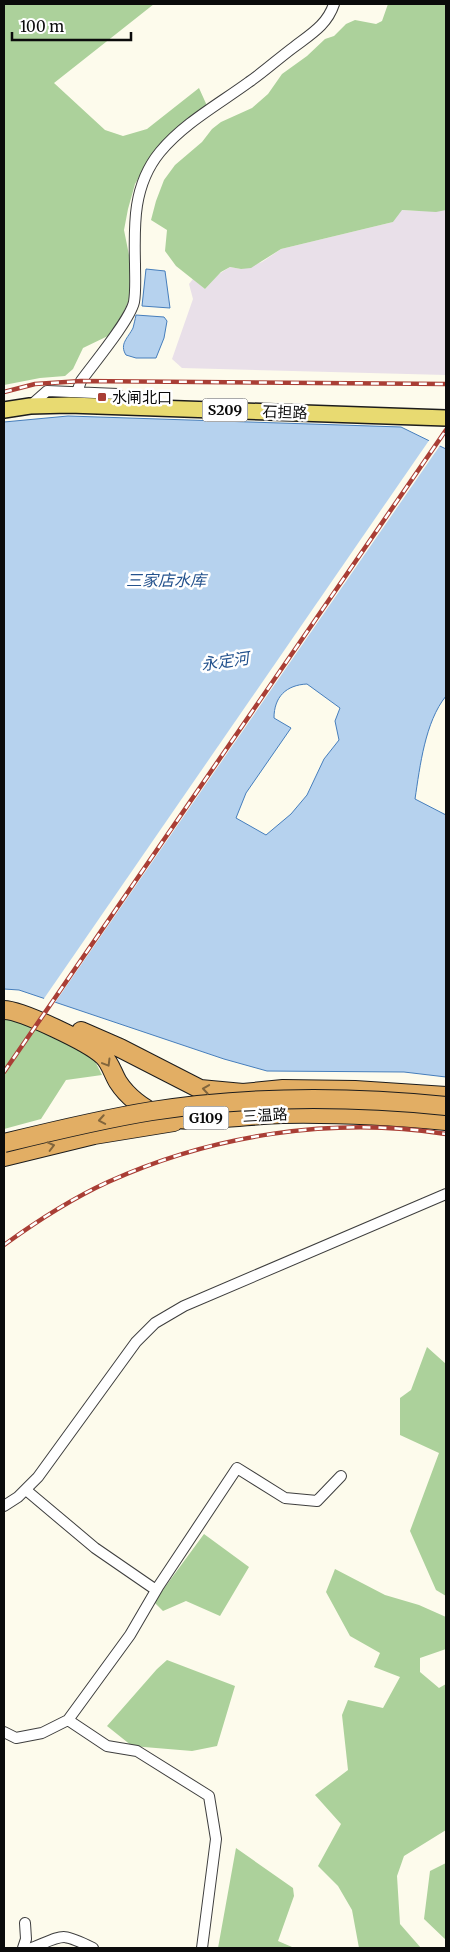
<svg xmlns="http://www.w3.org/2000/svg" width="450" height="1952" font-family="Merriweather,'Noto Sans SC',serif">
	<rect width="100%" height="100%" fill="#fdfbec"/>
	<path fill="#e9e0e9" d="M 446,209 L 446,375 L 182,368 L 172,359 L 193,299 L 189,284 L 193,279 L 205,289 L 219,274 L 230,267 L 241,269 L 262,262 L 281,249 L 393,222 L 401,210 L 419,211 Z"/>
	<path fill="#acd19b" d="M 4,4 L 154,4 L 54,83 L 105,130 L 123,136 L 147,129 L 199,88 L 208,108 L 146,165 L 135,184 L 128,209 L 124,230 L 131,265 L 135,279 L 128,302 L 118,324 L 112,334 L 83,348 L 73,369 L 65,376 L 40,378 L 4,385 Z
		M 388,4 L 446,4 L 446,210 L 436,212 L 402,210 L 393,222 L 281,249 L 251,268 L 241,269 L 230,267 L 221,272 L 205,289 L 176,266 L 165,251 L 167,230 L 151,220 L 156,201 L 164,180 L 175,165 L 202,142 L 212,129 L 221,122 L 252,108 L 268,94 L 282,74 L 307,56 L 325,39 L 334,36 L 346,24 L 355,20 L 376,24 L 382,21 Z
		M 4,1016 L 17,1018 L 85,1053 L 95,1061 L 102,1075 L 66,1080 L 41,1119 L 4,1129 Z
		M 427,1347 L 446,1364 L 446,1596 L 436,1590 L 410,1531 L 439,1453 L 400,1435 L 400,1398 L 411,1390 Z
		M 204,1534 L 249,1567 L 220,1616 L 186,1601 L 163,1611 L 154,1602 Z
		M 335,1569 L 385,1595 L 419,1605 L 446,1617 L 446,1649 L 420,1658 L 420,1672 L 439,1688 L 446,1684 L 446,1830 L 404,1856 L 397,1876 L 400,1924 L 421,1948 L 359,1948 L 352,1910 L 338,1886 L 318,1866 L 341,1824 L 315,1795 L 348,1770 L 342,1715 L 348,1700 L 383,1708 L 400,1677 L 374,1667 L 380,1653 L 350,1636 L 326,1592 Z
		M 167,1660 L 235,1686 L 217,1746 L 192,1751 L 132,1746 L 107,1726 L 157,1669 Z
		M 236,1848 L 293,1888 L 294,1896 L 278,1941 L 292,1947 L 292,1948 L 218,1948 Z
		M 446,1863 L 446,1940 L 424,1919 L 430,1871 Z"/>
	<path fill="#b6d2ee" stroke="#467ebc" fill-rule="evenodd" d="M 146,269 L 165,271 L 170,308 L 142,306 Z
		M 136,315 L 164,317 L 167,321 L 164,338 L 156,358 L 136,358 L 126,355 C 119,344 128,338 133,328 C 134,324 135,320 136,315 Z
		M 68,416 L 401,427 L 446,449 L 446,696 C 425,722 420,766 415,799 L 446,815 L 446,1077 L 404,1072 L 267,1071 L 224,1059 L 19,990 L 4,989 L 4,422 ZM 307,684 L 340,708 L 335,721 L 339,740 L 324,759 L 307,795 L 291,814 L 266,835 L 236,818 L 246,793 L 291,728 L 274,718 C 274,697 286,685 307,684 Z"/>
	<path fill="#fdfbec" d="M 430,439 L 441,444 L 54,1004 L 43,1000 Z"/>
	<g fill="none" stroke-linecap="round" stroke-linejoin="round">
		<defs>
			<path id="street" d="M 77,392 L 81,381 C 94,363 130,320 134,302 C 136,290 135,277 135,264 C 134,224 133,185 160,152 C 184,123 219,104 249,82 C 265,71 279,58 294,47 C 311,34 327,25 334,4
				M 30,406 L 47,391 L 118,394 L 127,407
				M 26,1490 L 95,1548 L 156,1590
				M 4,1506 L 18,1497 L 38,1477 L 136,1342 L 155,1323 L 184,1306 L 446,1194
				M 68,1720 L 107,1746 L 137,1751 L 209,1796 L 216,1839 L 202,1948
				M 4,1732 L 16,1738 L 42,1733 L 68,1720 L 130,1635 L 158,1587 L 237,1468 L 285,1498 L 317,1501 L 341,1476
				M 23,1948 L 26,1939 L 25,1923
				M 32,1948 C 64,1935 61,1932 93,1948"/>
			<path id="primary" d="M 4,410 L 30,406 L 69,405 L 446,418"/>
			<path id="highway" d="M 4,1010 C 21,1010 90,1043 103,1056 C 110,1062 113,1074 118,1082 C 127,1096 143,1109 159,1115 C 184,1126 253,1114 283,1114 C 338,1113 392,1116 446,1121
				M 81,1031 L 120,1048 L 200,1089 L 243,1093 L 283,1089 L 355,1090 L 446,1096
				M 4,1157 L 94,1135 L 174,1122"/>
		</defs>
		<use href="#street" stroke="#3e3e3e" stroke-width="12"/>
		<use href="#primary" stroke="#1c1c1c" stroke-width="18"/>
		<use href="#highway" stroke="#1c1c1c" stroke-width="20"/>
		<use href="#street" stroke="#fff" stroke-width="10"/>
		<use href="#primary" stroke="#e8da71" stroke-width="15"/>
		<use href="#highway" stroke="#e2ae64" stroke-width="18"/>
		<defs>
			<path id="rail" d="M 4,392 L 35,384 L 81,381 L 446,384
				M 4,1072 L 446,430
				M 4,1245 C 37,1221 71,1199 108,1182 C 211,1135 334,1116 446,1134"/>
		</defs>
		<use href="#rail" stroke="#a93e35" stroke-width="4.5"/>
		<use href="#rail" stroke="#fff" stroke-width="2.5" stroke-dasharray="8" stroke-linecap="butt"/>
		<defs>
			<path id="highway-bridge" d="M 4,1143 C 53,1131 102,1119 152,1111 C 249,1096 348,1096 446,1106"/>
		</defs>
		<use href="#highway-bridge" stroke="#1c1c1c" stroke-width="20" stroke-linecap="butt"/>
		<use href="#highway-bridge" stroke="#e2ae64" stroke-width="18"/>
	</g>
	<defs><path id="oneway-chevron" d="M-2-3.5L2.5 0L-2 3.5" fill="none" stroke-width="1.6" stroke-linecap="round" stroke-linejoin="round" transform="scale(1.25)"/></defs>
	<g stroke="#81653c">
		<use href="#oneway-chevron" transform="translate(107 1063) rotate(59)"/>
		<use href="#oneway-chevron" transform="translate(206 1089) rotate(-171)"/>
		<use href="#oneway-chevron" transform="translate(102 1120) rotate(170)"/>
		<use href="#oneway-chevron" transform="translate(51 1146) rotate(-14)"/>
	</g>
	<rect fill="#a93e35" stroke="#fff" stroke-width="2" x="97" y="392" width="10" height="10" rx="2.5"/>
	<g text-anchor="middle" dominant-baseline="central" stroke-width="5" stroke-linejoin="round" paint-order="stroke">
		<g fill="#fff" stroke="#545454" stroke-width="1">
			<rect x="202.5" y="398.5" width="45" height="23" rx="4"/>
			<rect x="183.5" y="1106.5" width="45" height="23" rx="4"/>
		</g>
		<g font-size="14" font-weight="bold" fill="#0b0b0b">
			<text x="225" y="410">S209</text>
			<text x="206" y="1118">G109</text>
		</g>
		<g font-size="15" fill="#0b0b0b" stroke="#fff" text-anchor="start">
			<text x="112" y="397">水闸北口</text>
		</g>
		<g font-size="15" fill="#0b0b0b" stroke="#fff">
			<text transform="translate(285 412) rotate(2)">石担路</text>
			<text transform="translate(265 1115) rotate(-3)">三温路</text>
		</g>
		<g font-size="16" font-style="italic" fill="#24528d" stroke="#fff">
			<text x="166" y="580">三家店水库</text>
			<text transform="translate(225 661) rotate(-8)">永定河</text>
		</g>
	</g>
	<rect width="450" height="1952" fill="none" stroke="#0b0b0b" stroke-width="10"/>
	<path d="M12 32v8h119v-8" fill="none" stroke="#0b0b0b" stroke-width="2.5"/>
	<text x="20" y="32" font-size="15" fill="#0b0b0b" stroke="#ffffff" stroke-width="4" paint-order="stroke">100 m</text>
</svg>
